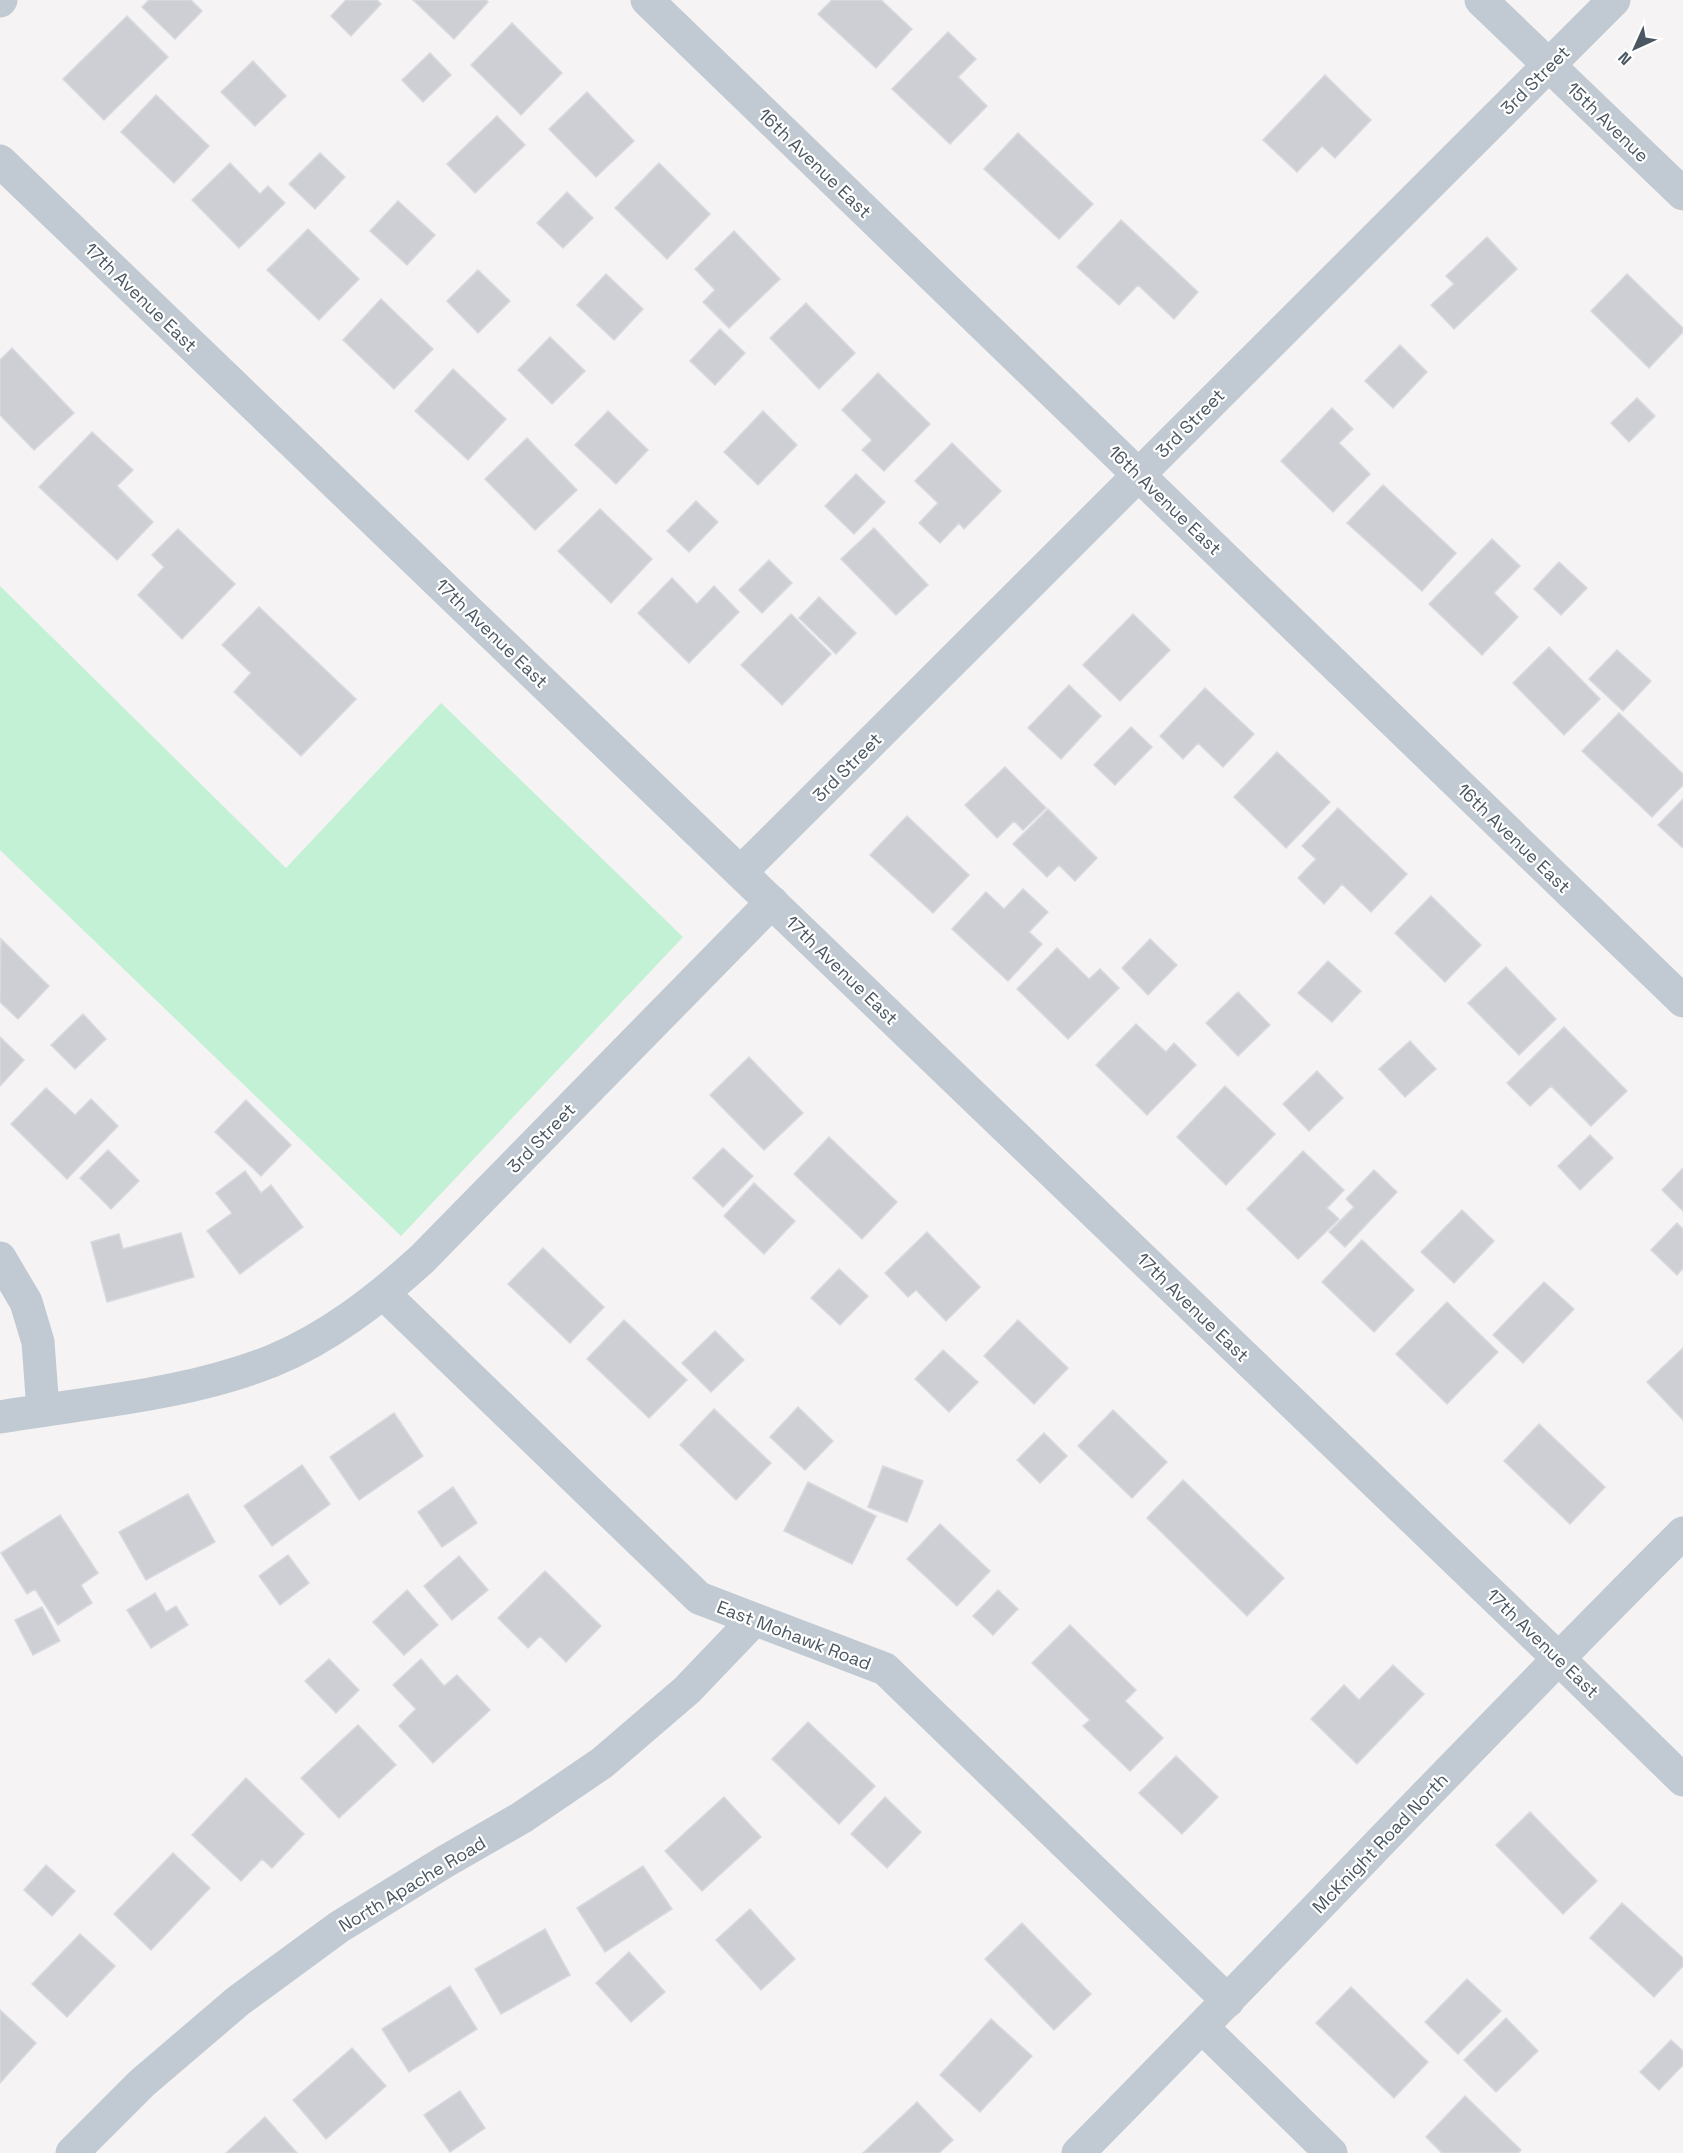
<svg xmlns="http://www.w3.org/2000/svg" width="1683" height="2153" font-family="'Space Grotesk',sans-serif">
	<rect width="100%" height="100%" fill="#f5f3f3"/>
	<path fill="#c3f1d5" d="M 0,586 L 286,868 L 441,703 L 683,937 L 401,1236 L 0,850 Z"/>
	<path fill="#cdcfd5" stroke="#d7d9de" stroke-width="1.5" d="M 149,0 L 191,0 L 202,11 L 175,39 L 142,7 Z
		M 346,0 L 377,0 L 381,4 L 351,36 L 331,16 Z
		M 413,0 L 486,0 L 488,2 L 454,39 Z
		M 832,0 L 881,0 L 912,29 L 876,68 L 818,14 Z
		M 127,16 L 168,57 L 104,120 L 63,79 Z
		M 512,23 L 562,73 L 521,115 L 471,65 Z
		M 948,32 L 976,59 L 958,77 L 987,106 L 950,144 L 892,89 Z
		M 430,53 L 451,75 L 423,102 L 402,80 Z
		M 253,61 L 286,96 L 255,126 L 221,92 Z
		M 1325,75 L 1371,120 L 1335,158 L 1322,146 L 1297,172 L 1263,140 Z
		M 587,92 L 634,141 L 596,177 L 549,129 Z
		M 156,95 L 209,146 L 174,183 L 121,132 Z
		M 497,116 L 525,145 L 475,193 L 447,164 Z
		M 1018,133 L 1093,204 L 1059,239 L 984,169 Z
		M 320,153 L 345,177 L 315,209 L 289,184 Z
		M 230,163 L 260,194 L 268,186 L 285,203 L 239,248 L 192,200 Z
		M 659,163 L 710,214 L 667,259 L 615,208 Z
		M 567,192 L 593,218 L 563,248 L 537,223 Z
		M 398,201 L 435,235 L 407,265 L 370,231 Z
		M 1121,220 L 1198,292 L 1174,319 L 1138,285 L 1119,305 L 1077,267 Z
		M 308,229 L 359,279 L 319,320 L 267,270 Z
		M 734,231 L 780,279 L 729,328 L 703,302 L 715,290 L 695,269 Z
		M 1487,237 L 1517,269 L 1454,329 L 1431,305 L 1454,284 L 1446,276 Z
		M 478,270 L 510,301 L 478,333 L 447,301 Z
		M 606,274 L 643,309 L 614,340 L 577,305 Z
		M 1627,274 L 1683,328 L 1683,332 L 1649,368 L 1591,311 Z
		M 381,299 L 433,349 L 394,389 L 343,340 Z
		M 806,303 L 855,353 L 819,389 L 770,338 Z
		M 720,329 L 745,353 L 715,385 L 690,361 Z
		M 550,337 L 585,371 L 552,404 L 518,370 Z
		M 1400,345 L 1427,372 L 1393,408 L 1365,381 Z
		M 12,348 L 74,413 L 34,450 L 0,415 L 0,360 Z
		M 453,369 L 506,419 L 468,460 L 415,411 Z
		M 878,373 L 930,424 L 884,471 L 862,450 L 872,440 L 842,410 Z
		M 1637,398 L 1655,416 L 1629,442 L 1611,423 Z
		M 1332,408 L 1353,429 L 1339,443 L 1370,474 L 1333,512 L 1281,461 Z
		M 608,411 L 648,450 L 616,484 L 575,445 Z
		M 763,411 L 797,445 L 758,485 L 724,452 Z
		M 92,432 L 133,470 L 117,486 L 153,522 L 117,560 L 39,487 Z
		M 527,438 L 577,490 L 535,530 L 485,479 Z
		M 952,443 L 1001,491 L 964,529 L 959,523 L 940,543 L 919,523 L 938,503 L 915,481 Z
		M 856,474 L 885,502 L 854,534 L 825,506 Z
		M 1383,485 L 1456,553 L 1422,591 L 1347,523 Z
		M 696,501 L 718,522 L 689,552 L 667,531 Z
		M 600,509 L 652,559 L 611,603 L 558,551 Z
		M 874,528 L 928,585 L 896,615 L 841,559 Z
		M 178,529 L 235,584 L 182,639 L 138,595 L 164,567 L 152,555 Z
		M 1492,539 L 1520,566 L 1494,593 L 1518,617 L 1482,655 L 1429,604 Z
		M 769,560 L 792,583 L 762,613 L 739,590 Z
		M 1559,562 L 1587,588 L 1561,615 L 1534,589 Z
		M 672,578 L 697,604 L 714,586 L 739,612 L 689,663 L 638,613 Z
		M 819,597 L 856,633 L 836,654 L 799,618 Z
		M 259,607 L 356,699 L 301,756 L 234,692 L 251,673 L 222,645 Z
		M 791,614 L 831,654 L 782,705 L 741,665 Z
		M 1133,614 L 1170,650 L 1120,701 L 1083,665 Z
		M 1549,647 L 1600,699 L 1564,735 L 1513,683 Z
		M 1617,650 L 1651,681 L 1623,711 L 1589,679 Z
		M 1069,685 L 1101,716 L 1061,759 L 1028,728 Z
		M 1205,688 L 1254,734 L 1223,767 L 1198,743 L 1183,759 L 1160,736 Z
		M 1619,713 L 1683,774 L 1683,785 L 1652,817 L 1582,751 Z
		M 1131,727 L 1152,747 L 1115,785 L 1094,765 Z
		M 1277,752 L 1330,802 L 1286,848 L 1234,797 Z
		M 1005,767 L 1046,808 L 1023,830 L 1014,821 L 997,838 L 965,805 Z
		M 1683,799 L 1683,848 L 1658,825 Z
		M 1338,808 L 1407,874 L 1371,912 L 1342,884 L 1324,904 L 1298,878 L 1316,859 L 1302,846 Z
		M 1048,809 L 1097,858 L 1075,881 L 1059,865 L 1047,877 L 1013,844 Z
		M 907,816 L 969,875 L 933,913 L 870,855 Z
		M 1023,889 L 1048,912 L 1029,932 L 1042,944 L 1008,981 L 952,929 L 986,892 L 1004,909 Z
		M 1431,896 L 1481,945 L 1445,982 L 1395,933 Z
		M 1,939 L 49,986 L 18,1019 L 0,1002 Z
		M 1150,939 L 1177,965 L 1148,995 L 1122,968 Z
		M 1057,948 L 1089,979 L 1100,969 L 1119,988 L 1068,1039 L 1017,989 Z
		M 1328,961 L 1361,991 L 1332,1022 L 1298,993 Z
		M 1506,967 L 1556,1019 L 1519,1055 L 1468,1003 Z
		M 1238,992 L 1270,1025 L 1238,1056 L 1206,1023 Z
		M 83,1014 L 106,1039 L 75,1069 L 51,1045 Z
		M 1136,1024 L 1166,1052 L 1174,1043 L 1196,1065 L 1147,1115 L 1096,1065 Z
		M 1564,1027 L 1627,1091 L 1591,1126 L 1551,1086 L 1530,1106 L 1507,1083 Z
		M 0,1037 L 24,1060 L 0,1086 Z
		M 1410,1041 L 1436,1069 L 1405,1097 L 1379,1069 Z
		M 749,1057 L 803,1113 L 764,1150 L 710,1095 Z
		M 1317,1071 L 1343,1098 L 1309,1131 L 1283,1104 Z
		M 1225,1086 L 1275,1134 L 1226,1185 L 1177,1137 Z
		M 46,1088 L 75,1115 L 91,1099 L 118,1126 L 67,1179 L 11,1124 Z
		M 246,1100 L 291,1145 L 261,1176 L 215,1132 Z
		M 1590,1135 L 1613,1158 L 1580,1190 L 1558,1166 Z
		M 829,1137 L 897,1202 L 862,1239 L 794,1174 Z
		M 723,1148 L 753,1176 L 723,1207 L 693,1178 Z
		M 108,1150 L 139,1181 L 111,1209 L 80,1178 Z
		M 1303,1151 L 1344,1190 L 1327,1208 L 1339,1219 L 1298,1259 L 1247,1209 Z
		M 1683,1168 L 1683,1211 L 1662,1190 Z
		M 1374,1170 L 1397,1192 L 1345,1247 L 1329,1232 L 1354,1207 L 1346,1199 Z
		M 245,1171 L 261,1193 L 271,1185 L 303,1227 L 240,1274 L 207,1231 L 232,1213 L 216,1193 Z
		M 754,1183 L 795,1221 L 764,1254 L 724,1216 Z
		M 1462,1210 L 1494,1241 L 1454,1283 L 1421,1252 Z
		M 1677,1223 L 1683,1229 L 1683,1268 L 1677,1275 L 1651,1250 Z
		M 927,1232 L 980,1287 L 946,1321 L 916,1290 L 908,1297 L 885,1273 Z
		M 181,1233 L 194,1277 L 107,1302 L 91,1242 L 119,1234 L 123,1249 Z
		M 1362,1240 L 1414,1290 L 1374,1332 L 1322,1282 Z
		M 543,1248 L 604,1307 L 570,1343 L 508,1284 Z
		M 839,1269 L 868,1296 L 840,1325 L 811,1298 Z
		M 1544,1282 L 1574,1309 L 1523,1363 L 1493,1335 Z
		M 1447,1302 L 1498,1352 L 1447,1404 L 1396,1354 Z
		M 624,1320 L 687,1380 L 649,1418 L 587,1359 Z
		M 1018,1320 L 1068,1368 L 1034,1404 L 984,1356 Z
		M 715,1331 L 744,1360 L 711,1392 L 682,1363 Z
		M 1683,1348 L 1683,1420 L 1647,1382 Z
		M 943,1350 L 978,1382 L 949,1412 L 915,1379 Z
		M 798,1407 L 833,1441 L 805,1470 L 770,1437 Z
		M 714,1409 L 771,1463 L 736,1500 L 680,1445 Z
		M 1113,1410 L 1167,1462 L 1132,1498 L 1078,1446 Z
		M 394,1413 L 423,1456 L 359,1500 L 330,1457 Z
		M 1539,1424 L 1605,1487 L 1570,1524 L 1504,1461 Z
		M 1044,1433 L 1067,1456 L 1040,1483 L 1017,1460 Z
		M 302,1465 L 330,1504 L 272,1546 L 244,1506 Z
		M 883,1466 L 923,1481 L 907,1522 L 868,1507 Z
		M 1183,1480 L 1284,1578 L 1247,1616 L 1147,1518 Z
		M 808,1482 L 876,1516 L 852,1564 L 784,1531 Z
		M 453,1487 L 477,1523 L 442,1547 L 418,1512 Z
		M 188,1494 L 215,1542 L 146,1580 L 119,1532 Z
		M 60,1515 L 98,1573 L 81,1585 L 92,1603 L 58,1625 L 35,1589 L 27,1594 L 1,1553 Z
		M 940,1524 L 990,1571 L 957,1606 L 907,1559 Z
		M 288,1555 L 309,1583 L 280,1605 L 259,1576 Z
		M 459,1556 L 488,1590 L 452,1620 L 424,1586 Z
		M 545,1571 L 601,1626 L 566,1662 L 540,1636 L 528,1648 L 498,1618 Z
		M 407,1590 L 438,1625 L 404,1655 L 373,1622 Z
		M 998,1590 L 1018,1609 L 993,1635 L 973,1616 Z
		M 155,1593 L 166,1612 L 176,1606 L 188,1625 L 151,1648 L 127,1610 Z
		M 42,1607 L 60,1641 L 33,1655 L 15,1620 Z
		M 1070,1625 L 1136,1690 L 1125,1701 L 1163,1738 L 1130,1771 L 1083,1726 L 1090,1720 L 1032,1663 Z
		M 329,1659 L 359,1690 L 336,1713 L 305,1681 Z
		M 421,1659 L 444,1686 L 457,1675 L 490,1710 L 433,1763 L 399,1726 L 416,1709 L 393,1685 Z
		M 1393,1665 L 1424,1694 L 1357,1764 L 1311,1719 L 1344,1685 L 1359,1700 Z
		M 808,1722 L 875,1786 L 839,1824 L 772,1759 Z
		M 358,1725 L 396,1765 L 339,1818 L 301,1778 Z
		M 1176,1756 L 1218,1797 L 1182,1834 L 1139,1793 Z
		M 246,1778 L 304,1834 L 272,1868 L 262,1859 L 241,1881 L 192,1835 Z
		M 724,1797 L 761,1837 L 702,1891 L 665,1851 Z
		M 885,1797 L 921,1832 L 887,1868 L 851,1834 Z
		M 1530,1812 L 1597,1881 L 1563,1914 L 1496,1845 Z
		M 173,1853 L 210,1888 L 151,1950 L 114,1914 Z
		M 46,1865 L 75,1891 L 52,1916 L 24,1890 Z
		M 643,1866 L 672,1909 L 605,1952 L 577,1908 Z
		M 1622,1903 L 1683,1958 L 1683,1966 L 1654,1997 L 1590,1938 Z
		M 750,1909 L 795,1959 L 761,1990 L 716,1940 Z
		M 1022,1923 L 1091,1994 L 1054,2030 L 985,1959 Z
		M 545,1929 L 570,1975 L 501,2014 L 475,1969 Z
		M 80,1934 L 115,1966 L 67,2017 L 32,1984 Z
		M 629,1952 L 665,1992 L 631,2022 L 596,1983 Z
		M 1467,1979 L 1501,2011 L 1458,2054 L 1425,2022 Z
		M 450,1986 L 477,2029 L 409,2072 L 382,2029 Z
		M 1351,1987 L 1428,2062 L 1394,2098 L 1316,2023 Z
		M 0,2010 L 36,2043 L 0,2083 Z
		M 1506,2018 L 1538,2051 L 1496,2092 L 1464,2060 Z
		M 991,2019 L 1032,2056 L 980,2112 L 940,2075 Z
		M 1671,2040 L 1683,2051 L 1683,2065 L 1659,2090 L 1640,2072 Z
		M 352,2048 L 386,2086 L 326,2139 L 293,2100 Z
		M 460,2091 L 485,2128 L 450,2152 L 424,2115 Z
		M 1465,2096 L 1521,2150 L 1518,2153 L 1442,2153 L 1426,2137 Z
		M 917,2102 L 953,2140 L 939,2153 L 863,2153 Z
		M 265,2117 L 297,2153 L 226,2153 Z"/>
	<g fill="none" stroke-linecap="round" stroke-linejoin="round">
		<path stroke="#c1cad2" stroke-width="33" d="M 647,0 L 1683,1001
			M 1481,0 L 1683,194
			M 0,1 L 1,0
			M 741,872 L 1614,0
			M 0,1258 L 26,1302 L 38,1342 L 43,1410
			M 384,1294 L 699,1598 L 885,1669 L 1228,2001
			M 0,1417 C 91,1402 186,1395 272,1361 C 328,1338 377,1300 422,1259 L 772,902
			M 1202,2027 L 1331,2153
			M 72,2153 L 142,2083 L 238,2001 L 339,1927 L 446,1861 L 521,1818 L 602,1763 L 687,1690 L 754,1620"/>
		<path stroke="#c1cad2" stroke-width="33" d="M 0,161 L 1558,1658 L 1683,1780
			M 1078,2153 C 1281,1948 1478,1737 1683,1533"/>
	</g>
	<g text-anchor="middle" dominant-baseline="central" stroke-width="4.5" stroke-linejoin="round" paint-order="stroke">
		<g font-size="18" fill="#4a5661" stroke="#fff">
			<text transform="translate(1535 80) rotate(-45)">3rd Street</text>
			<text transform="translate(1608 122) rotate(44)">15th Avenue</text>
			<text transform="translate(815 163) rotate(44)">16th Avenue East</text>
			<text transform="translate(141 297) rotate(44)">17th Avenue East</text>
			<text transform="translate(1190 423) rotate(-45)">3rd Street</text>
			<text transform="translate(1165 500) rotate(44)">16th Avenue East</text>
			<text transform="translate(492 633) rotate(44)">17th Avenue East</text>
			<text transform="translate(847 767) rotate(-45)">3rd Street</text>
			<text transform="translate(1514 838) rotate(44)">16th Avenue East</text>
			<text transform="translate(842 970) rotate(44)">17th Avenue East</text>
			<text transform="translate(541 1138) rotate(-46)">3rd Street</text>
			<text transform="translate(1193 1307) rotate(44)">17th Avenue East</text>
			<text transform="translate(794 1635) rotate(21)">East Mohawk Road</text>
			<text transform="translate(1543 1643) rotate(44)">17th Avenue East</text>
			<text transform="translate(1380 1843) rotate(-46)">McKnight Road North</text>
			<text transform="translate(412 1884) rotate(-31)">North Apache Road</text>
		</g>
	</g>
	<g transform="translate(1635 48) rotate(225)" stroke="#ffffff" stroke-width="4.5" paint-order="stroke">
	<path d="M0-4.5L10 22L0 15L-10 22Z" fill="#4a5661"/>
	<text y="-9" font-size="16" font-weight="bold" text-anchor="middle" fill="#4a5661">N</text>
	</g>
</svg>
